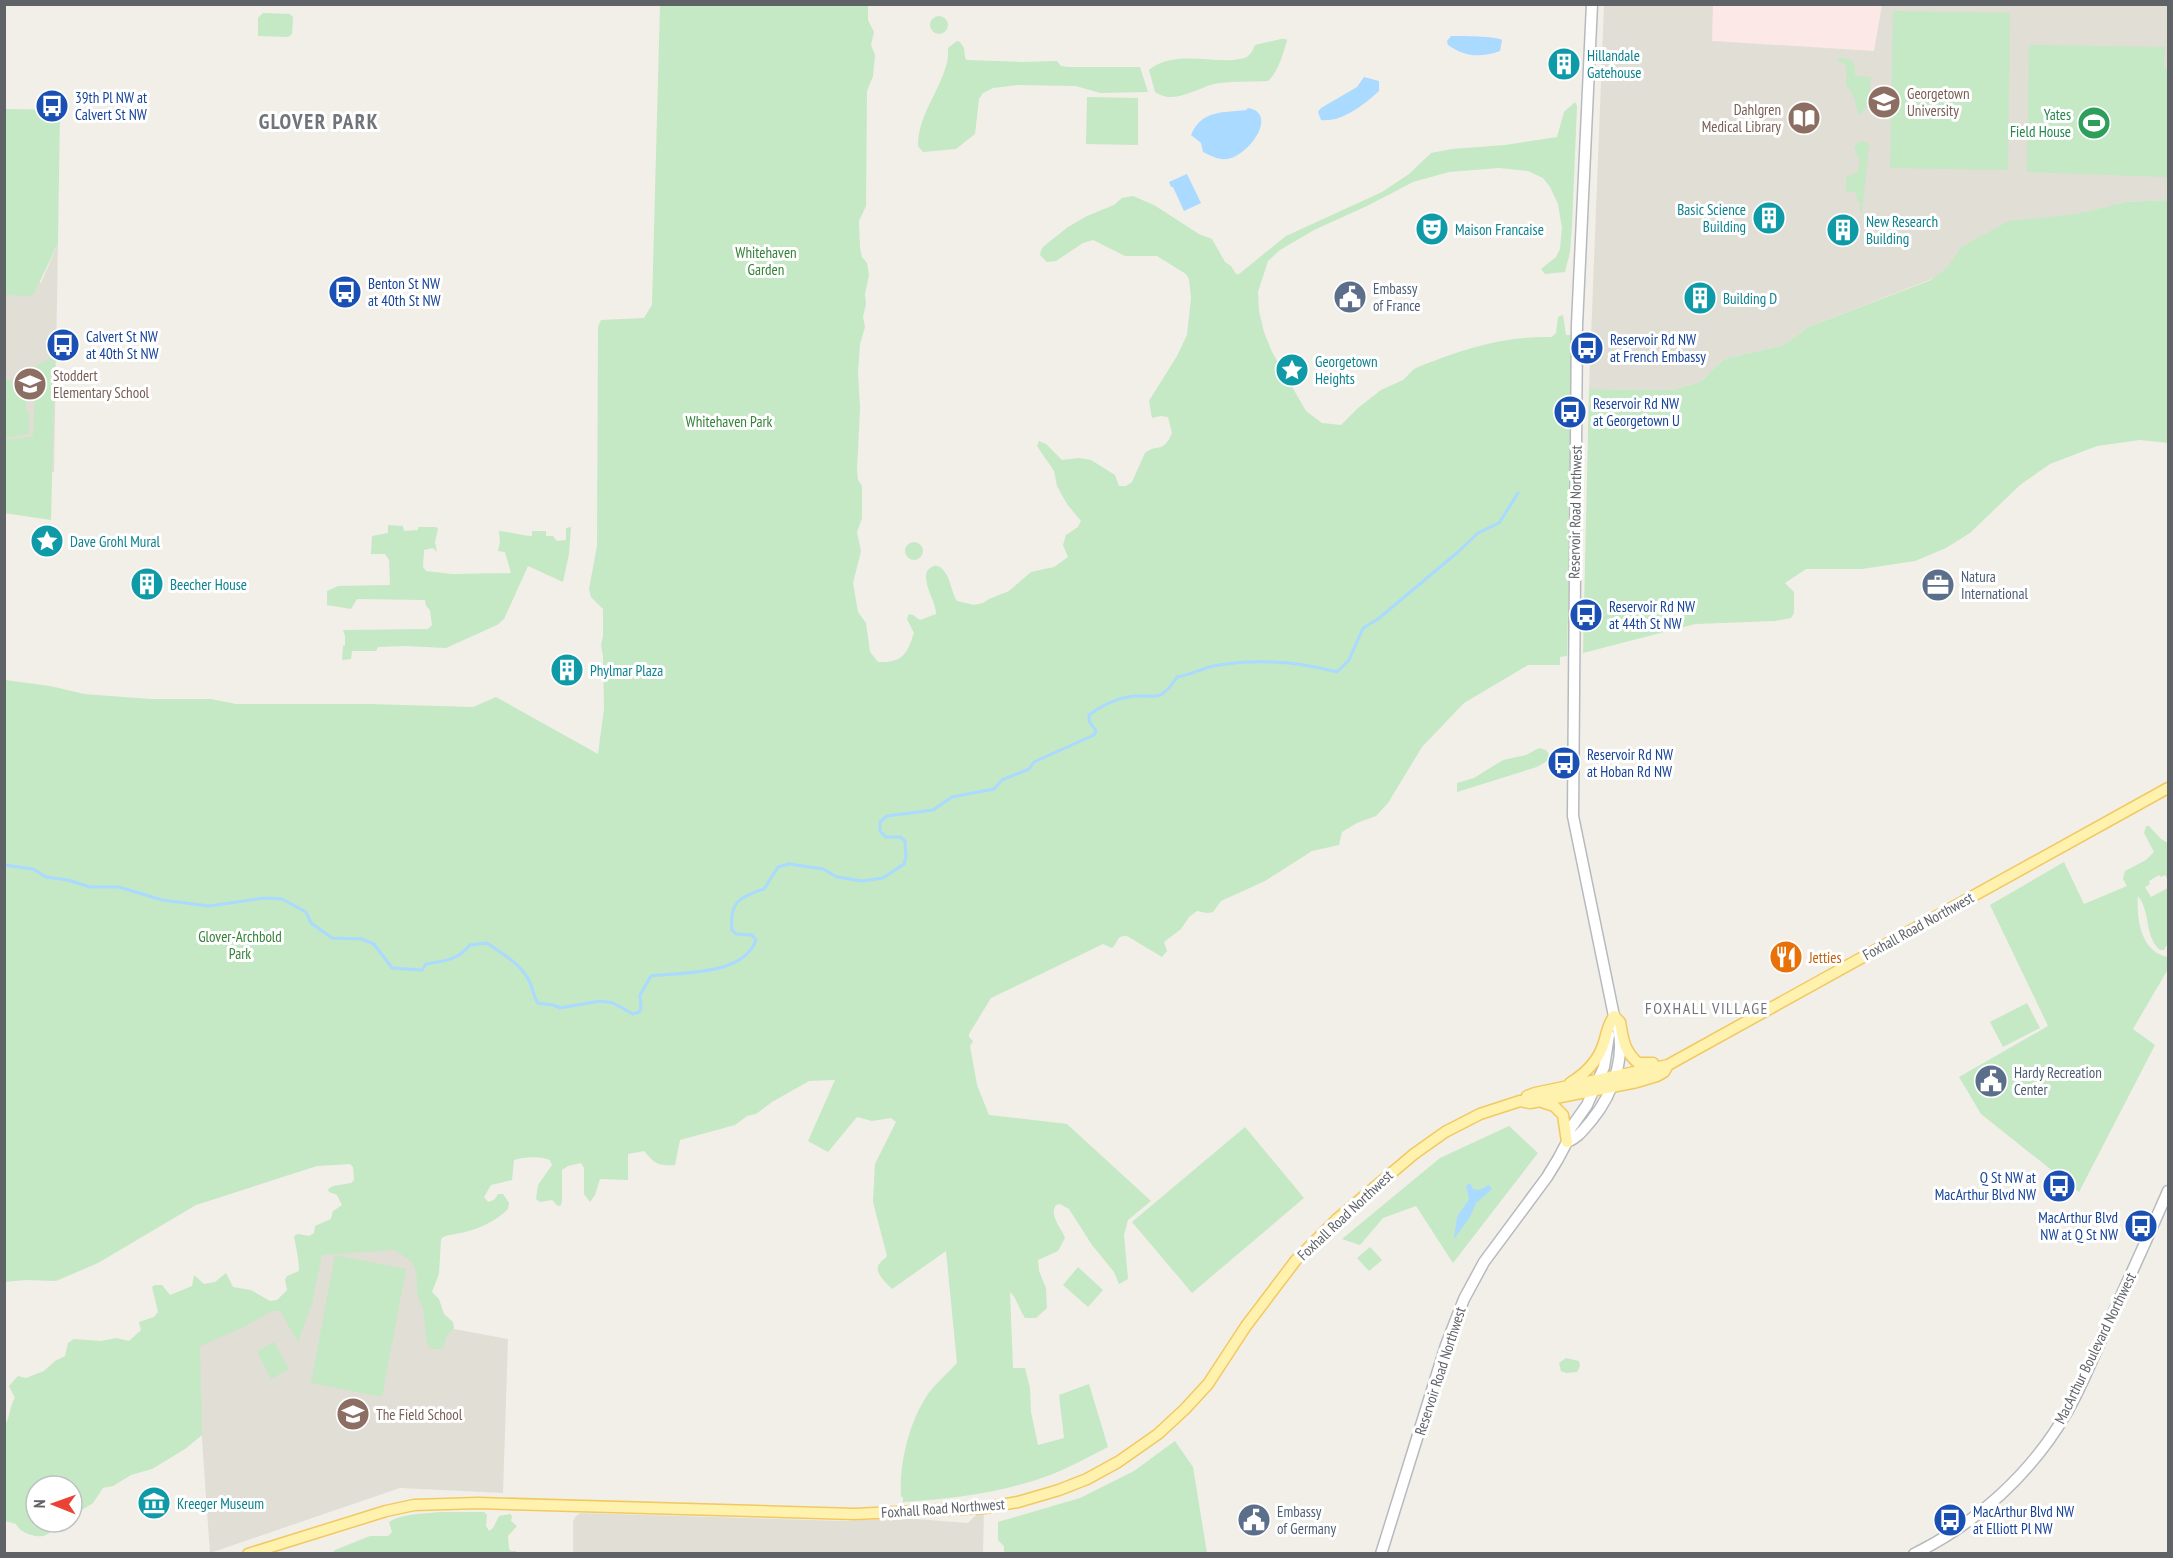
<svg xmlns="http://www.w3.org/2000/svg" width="2173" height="1558" font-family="'PT Sans Narrow',sans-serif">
	<rect width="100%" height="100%" fill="#f1efe8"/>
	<path fill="#e1ded6" d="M 1604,5 L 2168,5 L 2168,200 L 2126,202 L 2075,215 L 1942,275 L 1808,327 L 1784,345 L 1724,359 L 1700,382 L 1672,390 L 1589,389 Z
		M 58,243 L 54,472 L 5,473 L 4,251 L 41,283 Z
		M 356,1187 L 434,1237 L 427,1288 L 443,1327 L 508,1339 L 503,1493 L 400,1488 L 210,1553 L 195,1341 L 291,1302 Z
		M 984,1507 L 983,1553 L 573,1554 L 573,1522 L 575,1517 L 580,1513 L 846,1521 L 903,1518 L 968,1523 Z"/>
	<path fill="#fce8e6" d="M 1713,5 L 1713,4 L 1882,5 L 1874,51 L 1712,41 Z"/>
	<path fill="#c5e8c5" d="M 660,5 L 868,5 L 868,20 L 874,32 L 871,45 L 875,55 L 873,76 L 867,91 L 866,206 L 859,221 L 860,248 L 862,257 L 867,263 L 869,275 L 865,294 L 866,304 L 863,317 L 865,327 L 860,344 L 858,372 L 860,408 L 857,470 L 858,480 L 862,486 L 862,518 L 857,532 L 861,551 L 853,583 L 858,612 L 866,623 L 870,652 L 878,662 C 903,663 907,654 914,633 L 907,619 L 909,614 L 913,615 L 920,620 L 936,614 C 937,602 916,574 932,567 C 937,564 941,567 944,571 C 951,579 951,592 957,601 L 974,605 L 983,603 L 989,599 L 1009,591 L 1031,572 L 1054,567 L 1068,557 L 1063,545 L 1066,535 L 1078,527 L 1081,521 L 1067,504 L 1057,486 L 1054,471 L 1037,446 L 1039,441 L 1046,444 L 1062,460 L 1079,458 L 1091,460 L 1115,475 L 1119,486 L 1126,486 L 1132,482 L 1145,453 C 1158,443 1163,454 1172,433 L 1168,417 L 1161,416 L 1152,418 L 1149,401 L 1177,356 L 1187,335 L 1191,298 L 1189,279 L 1186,274 L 1157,256 L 1125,256 L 1093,240 L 1083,243 L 1056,261 L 1047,262 L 1040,255 L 1041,250 L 1044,246 L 1068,227 L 1087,216 L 1114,205 L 1122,198 L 1133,196 L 1154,205 L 1199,234 L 1212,239 L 1225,262 L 1231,266 L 1236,274 L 1239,274 L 1286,236 L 1382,192 L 1409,174 L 1431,153 L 1452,149 L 1505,145 L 1557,137 L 1564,112 L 1575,102 L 1577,106 L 1572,225 L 1570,252 L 1565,272 L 1545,274 L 1541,269 L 1556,257 L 1560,249 L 1562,228 L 1558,204 L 1550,187 L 1543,178 L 1528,171 L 1499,168 L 1449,172 L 1413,182 L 1367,206 L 1314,230 L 1280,250 L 1268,261 L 1258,292 L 1259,311 L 1264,332 L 1272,352 L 1306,411 L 1322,423 L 1341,425 L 1358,408 L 1381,390 L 1403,380 L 1414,369 L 1423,365 C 1468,348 1504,336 1552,337 L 1556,333 L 1558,317 L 1563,315 L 1566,335 L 1571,335 L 1573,387 L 1567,656 L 1560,657 L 1560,665 L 1528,665 L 1464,703 L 1422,747 L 1388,803 L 1376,816 L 1357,823 L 1342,832 L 1339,845 L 1312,851 L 1265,881 L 1221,901 L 1213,912 L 1207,913 L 1197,911 L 1189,917 L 1181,929 L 1164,942 L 1167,951 L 1162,957 L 1127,936 C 1116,935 1118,943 1112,948 L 1103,944 L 991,998 L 969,1034 L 969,1037 L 973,1041 L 970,1046 L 977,1085 L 989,1115 L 1067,1124 L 1151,1201 L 1128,1220 L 1124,1235 L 1128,1279 L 1119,1284 L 1114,1272 L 1092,1245 L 1069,1209 L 1060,1204 L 1056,1205 C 1049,1216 1061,1227 1065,1238 L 1058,1251 L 1038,1260 L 1039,1271 L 1046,1288 L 1047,1308 L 1036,1318 L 1025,1318 C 1019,1310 1017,1298 1010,1292 L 1013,1368 L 1025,1368 L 1030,1388 L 1031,1412 L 1038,1445 L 1064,1438 L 1059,1395 L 1089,1384 L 1108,1447 C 1085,1459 1061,1472 1036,1480 C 993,1494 948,1499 903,1502 L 903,1497 L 901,1497 C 899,1464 909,1422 928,1394 C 936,1383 948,1373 957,1363 L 946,1251 L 892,1289 C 887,1283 872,1272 880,1263 C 882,1260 885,1259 887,1256 L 873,1202 L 875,1164 L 896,1122 L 891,1118 L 872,1121 L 857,1117 L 828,1152 L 808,1141 L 835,1080 L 809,1081 L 772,1102 L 756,1114 L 747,1116 L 735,1125 L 680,1140 L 675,1165 C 658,1166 655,1164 644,1151 L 628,1154 L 628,1180 L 600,1179 L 595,1195 L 590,1202 L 584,1194 L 584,1168 L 581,1163 L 568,1166 L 562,1170 L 562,1201 L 561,1205 L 558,1206 L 552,1200 L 540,1202 L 536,1199 L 538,1185 L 552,1165 L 550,1160 C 538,1156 525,1157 514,1160 L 512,1180 L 491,1185 L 484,1197 L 488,1202 L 494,1200 L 498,1194 L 503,1194 L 509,1203 L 508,1209 C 494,1223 474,1231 455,1234 C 448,1236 446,1234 441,1239 L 439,1274 L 432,1292 L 439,1299 L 444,1314 L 453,1322 L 454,1328 L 447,1335 L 444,1346 L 438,1349 L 432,1349 L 427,1344 L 423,1309 L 417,1293 L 417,1277 L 413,1263 L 395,1250 L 322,1255 L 312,1304 L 298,1342 L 280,1311 L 272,1311 L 242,1328 L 200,1346 L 202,1435 L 185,1449 L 152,1469 L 131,1475 L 113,1486 L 103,1488 L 93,1503 L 72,1516 L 72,1486 L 36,1486 L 36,1522 L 62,1522 C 57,1526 52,1532 46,1535 C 37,1539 20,1533 16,1524 L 5,1521 L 5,1424 C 11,1416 9,1406 15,1398 L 9,1386 L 18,1376 L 26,1378 L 44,1371 L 55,1361 L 65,1356 L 68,1343 L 74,1339 L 101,1341 L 116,1338 L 129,1341 L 141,1330 L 139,1322 L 154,1317 L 158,1312 L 152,1287 L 155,1285 L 162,1285 L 170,1295 L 192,1286 L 194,1275 L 204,1284 L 215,1282 L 226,1273 L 233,1287 L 251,1290 L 270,1301 L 277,1300 L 287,1290 L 285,1280 L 287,1276 L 299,1271 C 299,1258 296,1248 294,1236 L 298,1234 L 309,1236 L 314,1233 L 315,1226 L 331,1219 L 333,1211 L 342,1205 L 337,1195 L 329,1192 L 328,1189 L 333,1186 L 351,1183 L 354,1180 L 353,1167 L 350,1164 L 317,1166 L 196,1205 L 98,1263 L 56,1281 L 25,1280 L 5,1282 L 5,680 L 50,686 L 84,694 L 150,699 L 211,699 L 236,704 L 368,704 L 473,707 L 496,697 L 598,754 L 604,709 L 603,656 L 601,645 L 603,636 L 603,609 L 591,597 L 589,589 L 597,546 L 598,327 L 601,320 L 644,318 L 652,305 Z
		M 1893,11 L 2010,13 L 2008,170 L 1890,168 Z
		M 263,13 L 290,14 L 293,17 L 292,34 L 288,37 L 258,36 L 258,18 Z
		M930 25a9 9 0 1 1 18 0a9 9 0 1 1-18 0Z
		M 1281,39 L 1286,39 L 1287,41 C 1283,54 1278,72 1268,81 C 1252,82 1235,81 1219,83 C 1199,86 1175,106 1155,92 L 1149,70 C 1172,51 1206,62 1233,60 C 1237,59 1243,59 1247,57 C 1251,54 1253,50 1255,45 Z
		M 957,41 L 960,42 L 964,48 L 965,58 L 967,60 L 1022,62 L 1057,61 L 1061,66 L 1068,67 L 1140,67 L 1148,92 L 1100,93 L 1076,86 L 1018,85 L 993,88 L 983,93 L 979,99 L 975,134 L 956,149 L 923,152 L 918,146 C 918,116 938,94 946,66 C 948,61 948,54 948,48 Z
		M 2029,45 L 2165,47 L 2164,66 L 2168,71 L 2168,177 L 2027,172 Z
		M 1838,57 L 1852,60 L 1855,67 L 1855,76 L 1871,77 L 1869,105 L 1859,116 C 1854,101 1858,101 1846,85 C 1845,75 1851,64 1838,61 Z
		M 1087,97 L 1138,98 L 1138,145 L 1086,144 Z
		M 5,109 L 60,110 L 58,243 L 34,294 L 28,296 L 5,295 Z
		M 1866,141 L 1869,145 L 1862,211 L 1860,211 L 1860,202 L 1857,201 L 1856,192 L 1846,192 L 1846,177 L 1857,172 L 1860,162 L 1854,148 L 1858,142 Z
		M 2168,200 L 2168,443 L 2140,440 L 2097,446 L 2050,464 L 2020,485 L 1970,533 L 1946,548 L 1915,561 L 1862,569 L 1806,569 L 1785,583 L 1794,592 L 1794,613 L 1791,618 L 1775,621 L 1695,624 L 1583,653 L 1589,389 L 1672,390 L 1700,382 L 1724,359 L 1784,345 L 1808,327 L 1931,280 L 1948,267 L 1961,247 L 2009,221 L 2077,214 L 2126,202 Z
		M 50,359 L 55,360 L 51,520 L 4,513 L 5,440 L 33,436 L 36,367 L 40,363 Z
		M 5,380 L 26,381 L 27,401 L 25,407 L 29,412 L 29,434 L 5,438 Z
		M 388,525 L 403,526 L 404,531 L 418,530 L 418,527 L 436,527 L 438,529 L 435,542 L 437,552 L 433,548 L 424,550 L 423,567 L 426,571 L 452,574 L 511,573 L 505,552 L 498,551 L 500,542 L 499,531 C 511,532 520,535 532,536 L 532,531 L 546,531 L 546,536 L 553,536 L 557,541 L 566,540 L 566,528 L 571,527 L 569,554 L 563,582 L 528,566 L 504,619 L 497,625 L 446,648 L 404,646 L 378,647 L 376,651 L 352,651 L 351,659 L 342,660 L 343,646 L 345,645 L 345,636 L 343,630 L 428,629 L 432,625 L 430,610 L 426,606 L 425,600 L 357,599 L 351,609 L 327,605 L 327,591 L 338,586 L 390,585 L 389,560 L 385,554 L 371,554 L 372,536 L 388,533 Z
		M905 551a9 9 0 1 1 18 0a9 9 0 1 1-18 0Z
		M 1539,748 L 1546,750 L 1550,756 L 1547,761 L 1537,767 L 1457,792 L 1457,783 L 1474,778 L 1503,760 L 1526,755 Z
		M 2146,826 L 2149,826 L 2161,839 L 2168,843 L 2168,880 L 2165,875 L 2161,877 L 2159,875 L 2149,881 L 2150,884 L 2145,887 L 2151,897 L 2168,888 L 2168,943 L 2164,950 L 2160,950 C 2144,936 2151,912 2138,896 C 2136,918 2141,953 2168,957 L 2168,969 L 2133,1029 L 2155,1045 L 2079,1192 L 1981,1114 L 1959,1077 L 2048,1026 L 1990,905 L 2064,862 L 2084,904 L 2127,886 L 2123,879 L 2125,871 L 2146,860 L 2154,852 L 2144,833 Z
		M 2027,1003 L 2040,1028 L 2003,1047 L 1990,1022 Z
		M 1509,1126 L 1538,1153 L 1453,1263 L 1416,1206 L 1383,1218 L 1360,1245 L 1342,1239 L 1440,1158 Z
		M 1245,1127 L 1304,1198 L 1192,1293 L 1132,1222 Z
		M 1370,1247 L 1382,1260 L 1369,1271 L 1357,1258 Z
		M 335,1255 L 406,1269 L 382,1397 L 311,1383 Z
		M 1078,1267 L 1103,1290 L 1088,1307 L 1063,1285 Z
		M 274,1342 L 289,1369 L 271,1379 L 257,1351 Z
		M 1566,1358 L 1579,1361 L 1580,1366 L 1577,1372 L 1566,1373 L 1561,1371 L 1559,1363 Z
		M 1175,1441 L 1193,1467 L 1207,1553 L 1004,1553 L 1004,1546 L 998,1540 L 998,1522 L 1080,1498 L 1134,1471 Z
		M 439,1512 L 484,1512 L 487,1515 L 486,1526 L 489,1531 L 493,1528 L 499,1516 L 510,1514 L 512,1516 L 511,1521 L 517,1526 L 508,1536 L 509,1549 L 511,1551 L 516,1551 L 516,1553 L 332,1553 L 335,1550 L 370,1536 L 388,1536 L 392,1532 L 389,1522 C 403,1513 423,1514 439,1512 Z"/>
	<path fill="#aadaff" d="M 1451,36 C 1461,36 1496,36 1502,40 L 1500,51 C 1480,58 1465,57 1448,45 L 1447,41 Z
		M 1364,77 L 1379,81 L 1379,91 C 1365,104 1341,123 1321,120 L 1318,112 L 1321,108 L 1357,87 Z
		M 1248,108 C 1281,113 1245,163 1221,159 C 1215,158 1209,155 1203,152 L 1201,143 L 1191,135 C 1202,109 1224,113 1246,110 Z
		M 1187,174 L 1201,203 L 1184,211 L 1173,187 L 1171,187 L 1169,182 Z
		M 1470,1183 L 1473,1189 L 1479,1190 L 1489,1185 L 1492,1189 L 1476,1203 L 1470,1217 L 1454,1239 L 1457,1217 L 1469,1199 L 1466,1186 Z"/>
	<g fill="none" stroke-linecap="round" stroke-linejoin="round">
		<path stroke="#aadaff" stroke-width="3" d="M 4,865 L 33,869 L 46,877 L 68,880 L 90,887 L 119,887 L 162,900 L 209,906 L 265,898 L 282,899 L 306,912 L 311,923 L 332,938 L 362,939 L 374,944 L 392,968 L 422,970 L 426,964 C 445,961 458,960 470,945 L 487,943 C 501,953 518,962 527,977 C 533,985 532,995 538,1003 L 553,1005 L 560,1008 L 600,1001 L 613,1003 L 633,1014 L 639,1012 L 641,1008 L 640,995 L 651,976 C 683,972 743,976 756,940 L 752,935 L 736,934 L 732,930 C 729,903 739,897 764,889 L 778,867 L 789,864 L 823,869 L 837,877 L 862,881 L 883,878 L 904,864 L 906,857 L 905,841 L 900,837 L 886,837 L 880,831 L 880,822 L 887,816 L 933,810 L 952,797 L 994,789 L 1002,780 L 1029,769 L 1034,762 L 1094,735 L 1096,731 L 1089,721 L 1089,715 C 1099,707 1115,699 1128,697 C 1155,692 1157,707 1177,677 C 1190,675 1201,669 1213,666 C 1256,658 1295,661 1337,672 L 1349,660 L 1363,628 L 1378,619 L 1458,552 L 1478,533 L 1499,523 L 1518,493"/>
		<defs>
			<path id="secondary" d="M 1567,1142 C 1578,1138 1583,1130 1591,1121 C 1614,1093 1629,1051 1614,1016 L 1573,816 L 1577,325 L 1592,4
				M 1381,1554 L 1446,1345 L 1464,1299 L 1484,1262 L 1547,1177 L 1558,1159 L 1567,1142 L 1568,1132 L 1587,1105 L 1598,1080 L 1604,1067 L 1609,1035
				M 1914,1554 C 1977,1523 2032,1473 2067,1412 C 2082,1386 2093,1357 2106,1329 C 2127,1283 2148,1237 2168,1191"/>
			<path id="primary" d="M 1570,1083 C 1583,1075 1596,1063 1602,1048 C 1607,1036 1606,1028 1614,1016 L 1620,1022 C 1623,1039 1624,1051 1638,1063 L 1653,1063
				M 1525,1101 L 1527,1096 L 1535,1093 L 1668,1065 L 2168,788
				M 1539,1101 L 1554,1106 L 1563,1115 L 1567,1142
				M 248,1554 L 386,1511 L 414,1505 L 478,1503 L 854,1514 L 984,1508 L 1018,1502 L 1059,1490 L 1087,1479 L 1118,1462 L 1158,1434 L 1185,1409 L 1208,1384 L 1246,1326 L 1296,1260 L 1337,1219 L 1414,1154 L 1445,1132 L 1480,1114 L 1520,1101 L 1530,1103 L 1637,1082 L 1657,1076 L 1664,1072 L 1668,1065"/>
		</defs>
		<use href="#secondary" stroke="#b6babf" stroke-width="13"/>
		<use href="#primary" stroke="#f2c960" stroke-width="13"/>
		<use href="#secondary" stroke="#fff" stroke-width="10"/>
		<use href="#primary" stroke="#fff2af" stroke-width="10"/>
	</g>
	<defs>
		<symbol id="building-disc" viewBox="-11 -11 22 22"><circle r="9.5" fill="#0f9aa8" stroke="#fff"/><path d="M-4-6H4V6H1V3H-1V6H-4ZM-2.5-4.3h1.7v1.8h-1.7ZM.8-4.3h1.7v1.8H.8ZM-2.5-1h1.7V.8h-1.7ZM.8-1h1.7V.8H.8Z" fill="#fff"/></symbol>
		<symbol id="university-disc" viewBox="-11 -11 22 22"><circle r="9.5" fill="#8d6e63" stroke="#fff"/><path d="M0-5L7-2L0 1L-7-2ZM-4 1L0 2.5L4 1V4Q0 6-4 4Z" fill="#fff"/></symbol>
		<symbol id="bus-disc" viewBox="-11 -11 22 22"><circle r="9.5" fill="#1a4fb4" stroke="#fff"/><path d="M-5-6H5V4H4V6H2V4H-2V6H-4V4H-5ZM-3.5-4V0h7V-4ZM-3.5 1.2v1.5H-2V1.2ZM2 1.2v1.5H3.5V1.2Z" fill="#fff"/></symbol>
		<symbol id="library-disc" viewBox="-11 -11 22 22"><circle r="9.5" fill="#8d6e63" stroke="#fff"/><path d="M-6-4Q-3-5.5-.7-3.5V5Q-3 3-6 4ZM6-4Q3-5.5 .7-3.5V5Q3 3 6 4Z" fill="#fff"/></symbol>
		<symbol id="stadium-disc" viewBox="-11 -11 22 22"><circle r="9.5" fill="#2e9e5b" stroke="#fff"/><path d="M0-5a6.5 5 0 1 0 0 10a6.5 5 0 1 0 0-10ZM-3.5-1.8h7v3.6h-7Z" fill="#fff"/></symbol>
		<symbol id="theatre-disc" viewBox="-11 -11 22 22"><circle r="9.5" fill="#0f9aa8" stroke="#fff"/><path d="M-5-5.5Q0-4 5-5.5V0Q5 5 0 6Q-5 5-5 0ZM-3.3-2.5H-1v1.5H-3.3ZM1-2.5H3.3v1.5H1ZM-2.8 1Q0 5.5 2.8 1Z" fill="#fff"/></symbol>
		<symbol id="civic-disc" viewBox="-11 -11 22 22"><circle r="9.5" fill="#5c6f8a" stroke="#fff"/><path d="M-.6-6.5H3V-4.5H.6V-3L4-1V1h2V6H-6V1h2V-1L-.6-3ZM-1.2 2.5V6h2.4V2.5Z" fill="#fff"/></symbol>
		<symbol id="sight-disc" viewBox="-11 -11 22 22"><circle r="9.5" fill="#0f9aa8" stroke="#fff"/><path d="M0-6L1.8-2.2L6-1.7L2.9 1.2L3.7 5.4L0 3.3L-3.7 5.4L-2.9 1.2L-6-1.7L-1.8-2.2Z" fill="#fff"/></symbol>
		<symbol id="school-disc" viewBox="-11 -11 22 22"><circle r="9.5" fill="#8d6e63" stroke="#fff"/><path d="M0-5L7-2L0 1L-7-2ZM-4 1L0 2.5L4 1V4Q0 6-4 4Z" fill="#fff"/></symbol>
		<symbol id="office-disc" viewBox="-11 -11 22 22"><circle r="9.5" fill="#5c6f8a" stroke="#fff"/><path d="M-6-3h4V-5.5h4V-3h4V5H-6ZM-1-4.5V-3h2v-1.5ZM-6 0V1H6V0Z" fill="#fff"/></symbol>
		<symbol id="restaurant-disc" viewBox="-11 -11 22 22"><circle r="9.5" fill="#e8710a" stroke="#fff"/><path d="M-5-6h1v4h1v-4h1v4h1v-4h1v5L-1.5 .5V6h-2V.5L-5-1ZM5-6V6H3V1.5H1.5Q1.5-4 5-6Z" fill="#fff"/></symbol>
		<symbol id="museum-disc" viewBox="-11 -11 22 22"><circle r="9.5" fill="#0f9aa8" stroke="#fff"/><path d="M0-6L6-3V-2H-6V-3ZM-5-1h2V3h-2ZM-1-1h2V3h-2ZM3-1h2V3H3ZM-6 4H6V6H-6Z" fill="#fff"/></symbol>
	</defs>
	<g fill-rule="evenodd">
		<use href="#building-disc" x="1545" y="45" width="38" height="38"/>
		<use href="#university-disc" x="1865" y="83" width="38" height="38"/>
		<use href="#bus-disc" x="33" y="87" width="38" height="38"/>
		<use href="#library-disc" x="1785" y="99" width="38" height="38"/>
		<use href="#stadium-disc" x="2075" y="104" width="38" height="38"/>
		<use href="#building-disc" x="1750" y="199" width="38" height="38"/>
		<use href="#theatre-disc" x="1413" y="210" width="38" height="38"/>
		<use href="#building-disc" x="1824" y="211" width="38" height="38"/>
		<use href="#bus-disc" x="326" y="273" width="38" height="38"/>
		<use href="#civic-disc" x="1331" y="278" width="38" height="38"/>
		<use href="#building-disc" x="1681" y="279" width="38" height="38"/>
		<use href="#bus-disc" x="44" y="326" width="38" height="38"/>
		<use href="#bus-disc" x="1568" y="329" width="38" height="38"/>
		<use href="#sight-disc" x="1273" y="351" width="38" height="38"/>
		<use href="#school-disc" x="11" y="365" width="38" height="38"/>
		<use href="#bus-disc" x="1551" y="393" width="38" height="38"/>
		<use href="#sight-disc" x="28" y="522" width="38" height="38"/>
		<use href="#building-disc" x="128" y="565" width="38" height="38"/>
		<use href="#office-disc" x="1919" y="566" width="38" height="38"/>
		<use href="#bus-disc" x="1567" y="596" width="38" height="38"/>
		<use href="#building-disc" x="548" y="651" width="38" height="38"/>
		<use href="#bus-disc" x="1545" y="744" width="38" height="38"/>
		<use href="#restaurant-disc" x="1767" y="938" width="38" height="38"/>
		<use href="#civic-disc" x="1972" y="1062" width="38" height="38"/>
		<use href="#bus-disc" x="2040" y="1167" width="38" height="38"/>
		<use href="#bus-disc" x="2122" y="1207" width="38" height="38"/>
		<use href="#school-disc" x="334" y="1395" width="38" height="38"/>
		<use href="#museum-disc" x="135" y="1484" width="38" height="38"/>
		<use href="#civic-disc" x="1235" y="1501" width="38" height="38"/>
		<use href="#bus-disc" x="1931" y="1501" width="38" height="38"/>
	</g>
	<g text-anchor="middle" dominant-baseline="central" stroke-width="6" stroke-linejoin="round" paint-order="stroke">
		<g font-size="15" fill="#0d838f" stroke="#fff" text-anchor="start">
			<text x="1587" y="55">Hillandale<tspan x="1587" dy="17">Gatehouse</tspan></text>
			<text x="1746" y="209" text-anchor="end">Basic Science<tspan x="1746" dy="17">Building</tspan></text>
			<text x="1866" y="221">New Research<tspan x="1866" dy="17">Building</tspan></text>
			<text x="1455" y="229">Maison Francaise</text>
			<text x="1723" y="298">Building D</text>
			<text x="1315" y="361">Georgetown<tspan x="1315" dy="17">Heights</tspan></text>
			<text x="70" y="541">Dave Grohl Mural</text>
			<text x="170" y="584">Beecher House</text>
			<text x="590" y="670">Phylmar Plaza</text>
			<text x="177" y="1503">Kreeger Museum</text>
		</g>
		<g font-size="15" fill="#785e54" stroke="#fff" text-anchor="start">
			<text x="1907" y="93">Georgetown<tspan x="1907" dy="17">University</tspan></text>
			<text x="1781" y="109" text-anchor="end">Dahlgren<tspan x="1781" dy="17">Medical Library</tspan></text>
			<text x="53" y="375">Stoddert<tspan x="53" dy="17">Elementary School</tspan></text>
			<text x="376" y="1414">The Field School</text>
		</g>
		<g font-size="15" fill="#164399" stroke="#fff" text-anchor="start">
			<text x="75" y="97">39th Pl NW at<tspan x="75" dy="17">Calvert St NW</tspan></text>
			<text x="368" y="283">Benton St NW<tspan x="368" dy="17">at 40th St NW</tspan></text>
			<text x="86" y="336">Calvert St NW<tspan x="86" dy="17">at 40th St NW</tspan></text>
			<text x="1610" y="339">Reservoir Rd NW<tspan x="1610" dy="17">at French Embassy</tspan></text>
			<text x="1593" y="403">Reservoir Rd NW<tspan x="1593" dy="17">at Georgetown U</tspan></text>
			<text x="1609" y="606">Reservoir Rd NW<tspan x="1609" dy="17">at 44th St NW</tspan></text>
			<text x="1587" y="754">Reservoir Rd NW<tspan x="1587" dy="17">at Hoban Rd NW</tspan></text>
			<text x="2036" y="1177" text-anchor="end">Q St NW at<tspan x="2036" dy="17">MacArthur Blvd NW</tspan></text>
			<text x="2118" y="1217" text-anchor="end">MacArthur Blvd<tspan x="2118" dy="17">NW at Q St NW</tspan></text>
			<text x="1973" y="1511">MacArthur Blvd NW<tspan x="1973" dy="17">at Elliott Pl NW</tspan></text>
		</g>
		<g font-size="15" fill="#27864d" stroke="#fff" text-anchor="end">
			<text x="2071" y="114">Yates<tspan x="2071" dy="17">Field House</tspan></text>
		</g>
		<g font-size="15" fill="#348238" stroke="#fff">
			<text x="766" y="252">Whitehaven<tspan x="766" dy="17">Garden</tspan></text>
			<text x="729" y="421">Whitehaven Park</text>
			<text x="240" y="936">Glover-Archbold<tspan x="240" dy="17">Park</tspan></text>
		</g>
		<g font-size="15" fill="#4e5e75" stroke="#fff" text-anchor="start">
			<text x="1373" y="288">Embassy<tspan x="1373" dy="17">of France</tspan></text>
			<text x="1961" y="576">Natura<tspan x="1961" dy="17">International</tspan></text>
			<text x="2014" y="1072">Hardy Recreation<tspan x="2014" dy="17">Center</tspan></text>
			<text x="1277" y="1511">Embassy<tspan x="1277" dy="17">of Germany</tspan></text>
		</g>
		<g font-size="15" fill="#5f6368" stroke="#fff">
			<text transform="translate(1575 512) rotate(-89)">Reservoir Road Northwest</text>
			<text transform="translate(1918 926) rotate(-29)">Foxhall Road Northwest</text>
			<text transform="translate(1345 1215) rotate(-43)">Foxhall Road Northwest</text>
			<text transform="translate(2095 1348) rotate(-64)">MacArthur Boulevard Northwest</text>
			<text transform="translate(1440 1371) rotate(-72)">Reservoir Road Northwest</text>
			<text transform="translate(943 1508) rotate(-4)">Foxhall Road Northwest</text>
		</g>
		<g font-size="15" fill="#c56008" stroke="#fff" text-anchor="start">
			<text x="1809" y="957">Jetties</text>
		</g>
		<g font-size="16" letter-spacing="1.5" fill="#70757a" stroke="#fff">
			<text x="1707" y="1008">FOXHALL VILLAGE</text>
		</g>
		<g font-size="21" font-weight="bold" letter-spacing="1.5" fill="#70757a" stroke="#fff">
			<text x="319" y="121">GLOVER PARK</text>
		</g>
	</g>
	<rect width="2173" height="1558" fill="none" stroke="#5f6368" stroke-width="12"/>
	<g transform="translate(54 1504) rotate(271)"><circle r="28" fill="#ffffff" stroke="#bfc1c3" stroke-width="1.5"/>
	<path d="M0-4.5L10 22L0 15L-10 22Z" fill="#ea4335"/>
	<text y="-9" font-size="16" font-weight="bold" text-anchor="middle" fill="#5f6368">N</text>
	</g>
</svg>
